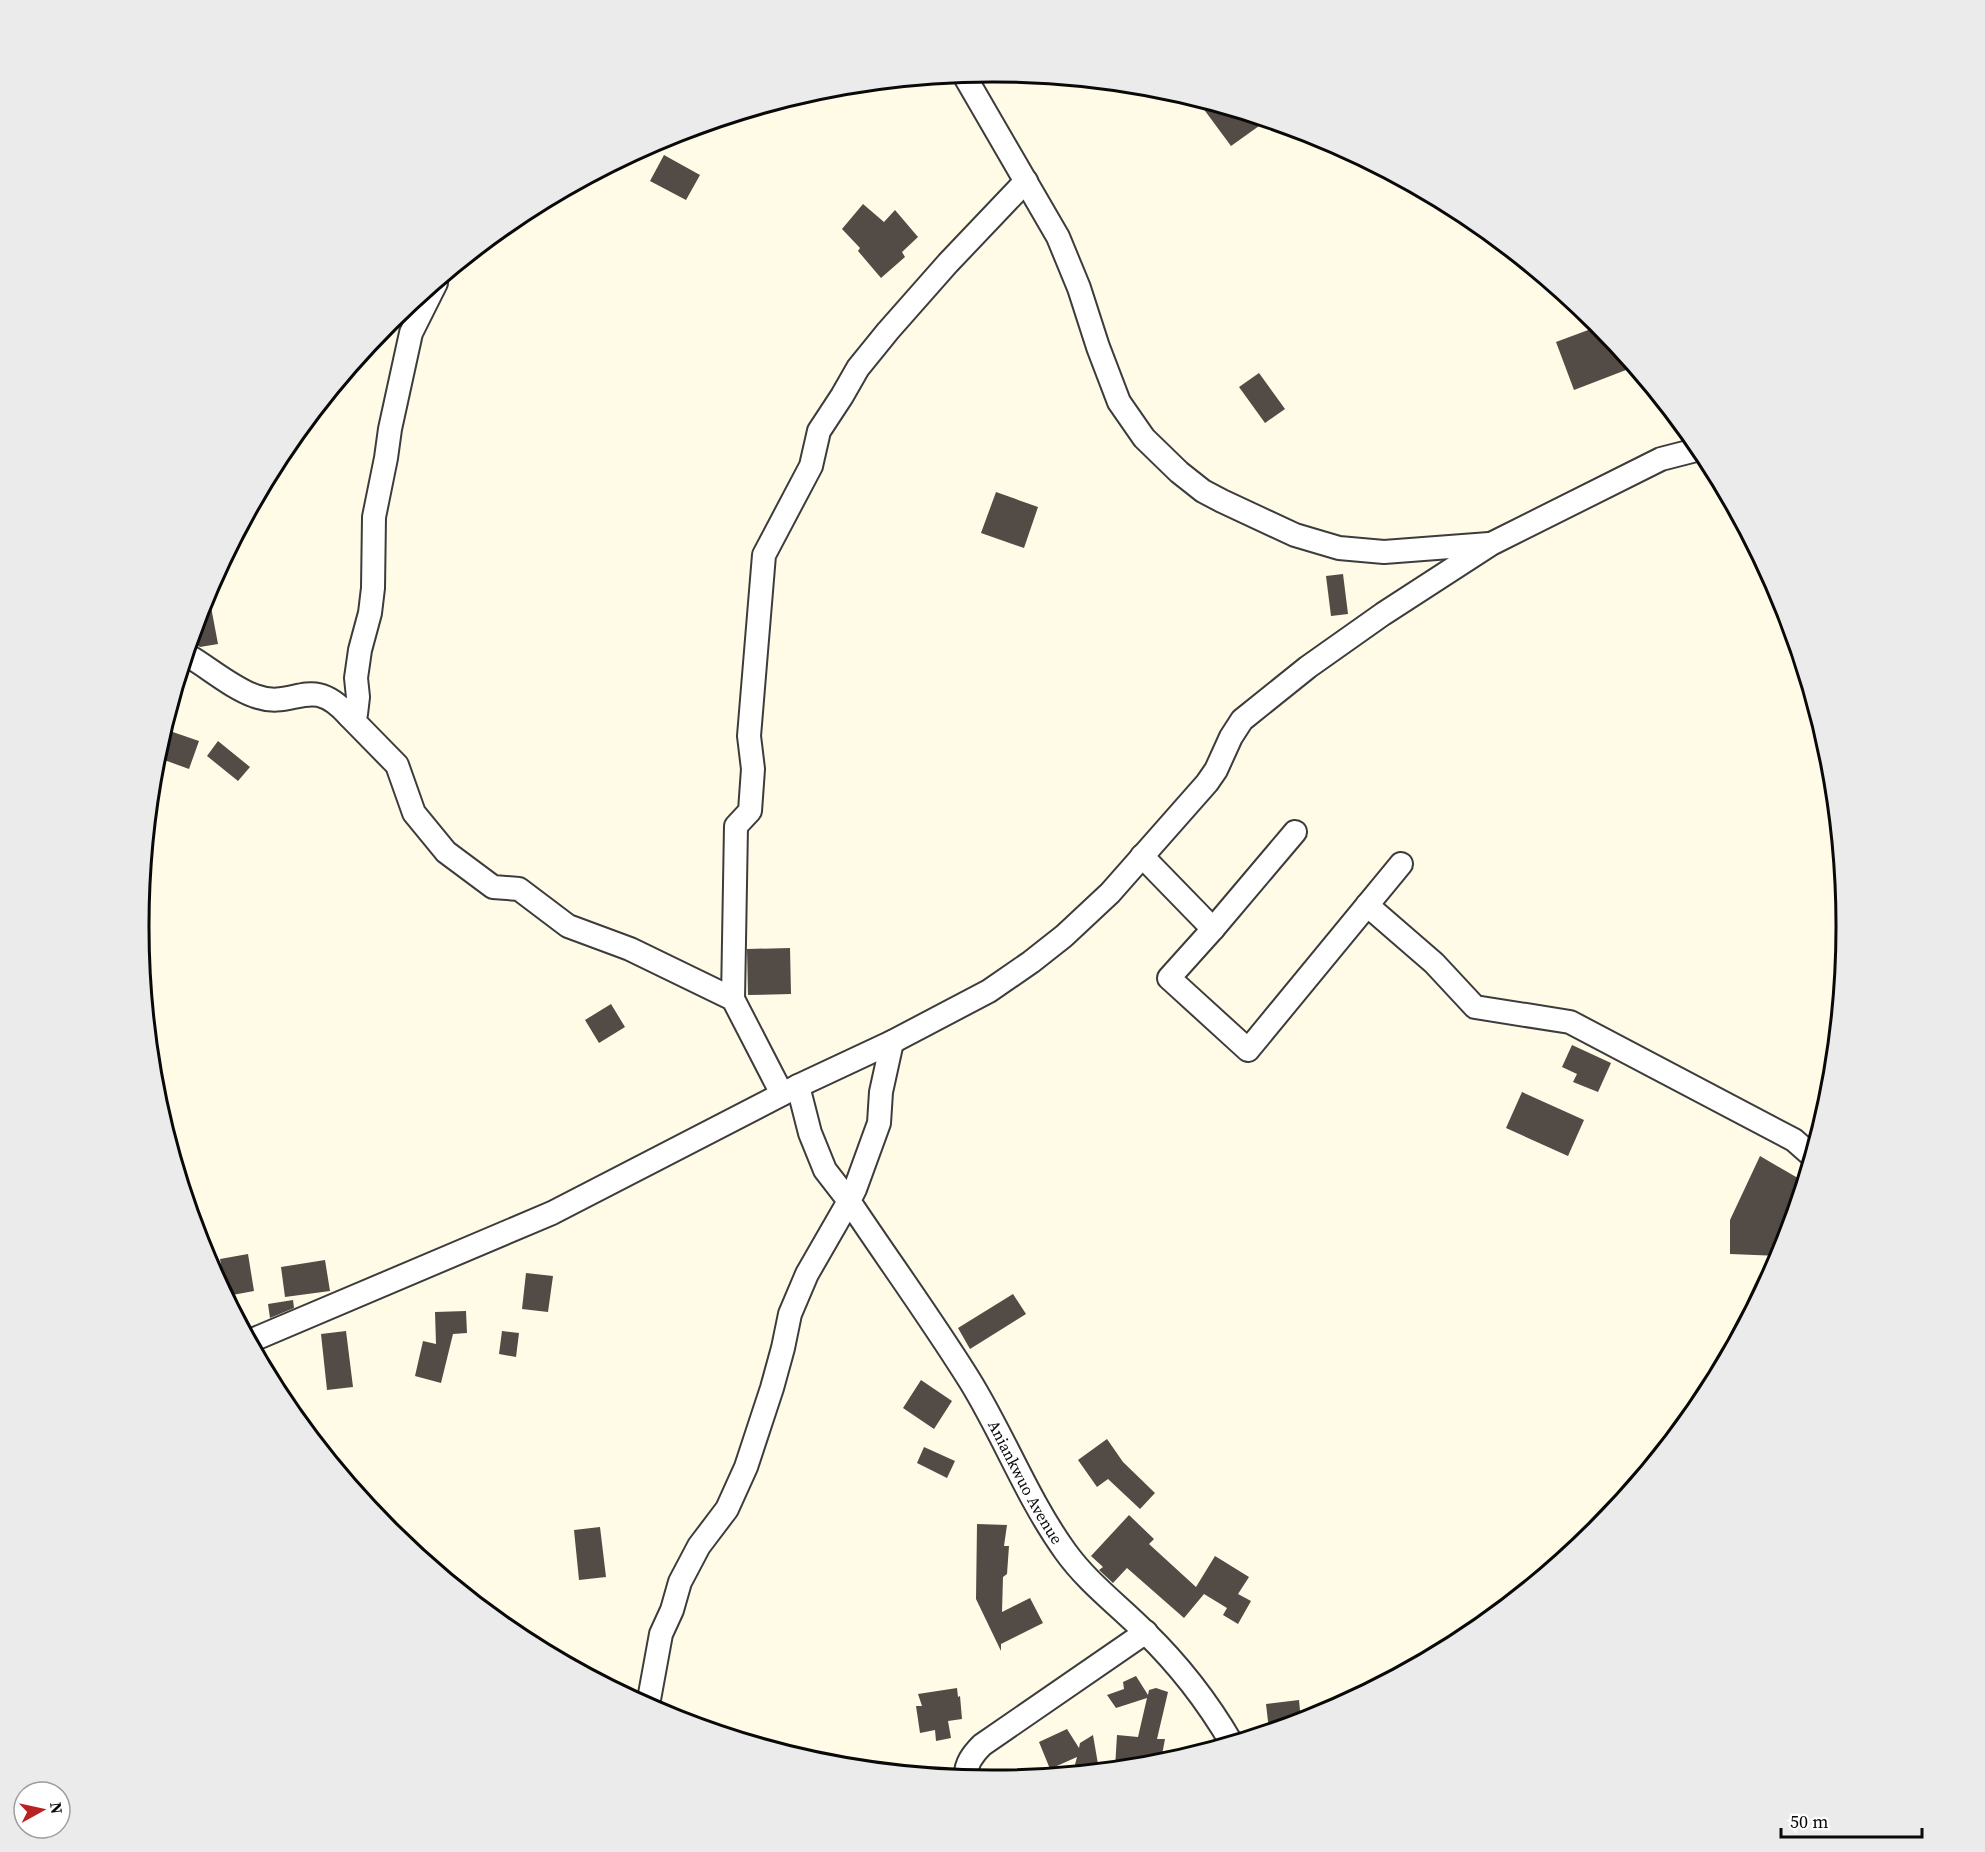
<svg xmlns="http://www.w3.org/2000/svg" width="1985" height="1852" font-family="'Source Serif 4',serif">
	<rect width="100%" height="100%" fill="#fffbe6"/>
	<path fill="#524b46" d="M 1197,100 L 1238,112 L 1266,121 L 1231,146 Z
		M 664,155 L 700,175 L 686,200 L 650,181 Z
		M 863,204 L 884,222 L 895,210 L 918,237 L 902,252 L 905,257 L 881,278 L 858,251 L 860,248 L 842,229 Z
		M 1599,326 L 1618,348 L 1626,370 L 1574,390 L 1556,342 Z
		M 1259,373 L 1285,409 L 1265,423 L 1239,387 Z
		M 996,492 L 1038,507 L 1024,548 L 981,533 Z
		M 1343,574 L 1348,614 L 1331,616 L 1326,576 Z
		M 208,591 L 218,644 L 200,647 L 197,645 L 194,631 Z
		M 164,729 L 199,741 L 189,769 L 156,757 Z
		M 218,741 L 250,767 L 238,781 L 207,756 Z
		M 790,948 L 791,994 L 748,995 L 747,949 Z
		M 611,1004 L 625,1027 L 599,1043 L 585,1020 Z
		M 1572,1045 L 1611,1063 L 1598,1092 L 1573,1082 L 1577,1074 L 1562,1067 Z
		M 1522,1092 L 1584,1120 L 1568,1156 L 1506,1128 Z
		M 1760,1156 L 1803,1181 L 1781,1253 L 1780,1256 L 1730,1254 L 1730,1220 Z
		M 248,1254 L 254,1291 L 227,1296 L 220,1259 Z
		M 325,1260 L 330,1291 L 285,1297 L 281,1267 Z
		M 526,1273 L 553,1276 L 548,1312 L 522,1309 Z
		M 1013,1294 L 1026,1314 L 970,1349 L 958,1328 Z
		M 293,1300 L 294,1308 L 270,1318 L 268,1304 Z
		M 466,1311 L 467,1333 L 453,1334 L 441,1383 L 415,1376 L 423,1341 L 436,1344 L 435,1312 Z
		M 346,1331 L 353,1387 L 327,1390 L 321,1334 Z
		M 502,1331 L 519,1333 L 516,1357 L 499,1354 Z
		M 921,1380 L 952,1401 L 934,1429 L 903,1408 Z
		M 1107,1439 L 1123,1462 L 1155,1493 L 1140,1509 L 1108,1479 L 1097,1487 L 1078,1460 Z
		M 924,1447 L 955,1461 L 947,1478 L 917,1463 Z
		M 1129,1515 L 1154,1539 L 1149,1544 L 1196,1587 L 1215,1556 L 1249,1577 L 1238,1594 L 1251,1601 L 1238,1624 L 1223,1615 L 1227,1608 L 1204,1594 L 1184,1618 L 1127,1568 L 1113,1583 L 1099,1570 L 1103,1567 L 1091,1556 Z
		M 977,1524 L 1007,1525 L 1004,1546 L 1009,1546 L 1007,1574 L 1003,1577 L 1002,1612 L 1030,1598 L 1043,1623 L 1001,1644 L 1001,1651 L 976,1599 Z
		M 600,1527 L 606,1577 L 579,1580 L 574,1530 Z
		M 1136,1676 L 1148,1695 L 1149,1690 L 1156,1688 L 1168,1692 L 1157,1739 L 1165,1739 L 1162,1755 L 1153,1756 L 1152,1759 L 1150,1756 L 1134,1757 L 1133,1766 L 1115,1768 L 1117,1735 L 1138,1737 L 1147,1698 L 1116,1708 L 1107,1695 L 1124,1689 L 1123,1682 Z
		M 957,1688 L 958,1697 L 960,1696 L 962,1719 L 948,1721 L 951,1738 L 936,1741 L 935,1730 L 920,1733 L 916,1706 L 922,1706 L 918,1694 Z
		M 1299,1700 L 1301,1721 L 1269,1730 L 1266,1704 Z
		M 1067,1729 L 1079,1748 L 1080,1743 L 1093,1735 L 1099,1770 L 1073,1772 L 1077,1757 L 1050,1769 L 1039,1742 Z"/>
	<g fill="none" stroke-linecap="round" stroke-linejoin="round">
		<defs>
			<g id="minor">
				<path d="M 964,75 L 1058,237 L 1079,288 L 1098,347 L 1119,402 L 1144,438 L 1179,472 L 1203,491 L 1222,501 L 1295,535 L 1339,548 L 1384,552 L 1489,544"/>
				<path d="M 187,655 C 208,667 232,688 255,696 C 295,711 310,672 349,716 L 356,714 L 358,697 L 356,678 L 360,650 L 370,613 L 373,588 L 374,517 L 386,458 L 390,429 L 411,333 L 436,283"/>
				<path d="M 349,716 L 397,765 L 414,813 L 446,852 L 493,887 L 519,889 L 568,926 L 630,949 L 733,999 L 782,1094"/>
				<path d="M 1295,832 L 1213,929 L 1169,978 L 1248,1050 L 1401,864"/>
				<path d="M 1142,856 L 1213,929"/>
				<path d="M 1367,905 L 1434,963 L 1475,1007 L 1570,1022 L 1794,1140 L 1811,1155"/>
				<path d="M 733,999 L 736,826 L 750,811 L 753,769 L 749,736 L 764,555 L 811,466 L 819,431 L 842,396 L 858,368 L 888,331 L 948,263 L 1026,181"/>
				<path id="s1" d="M 892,1042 L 881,1092 L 879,1123 L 855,1189 L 849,1201 C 889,1261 932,1320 970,1381 C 1004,1436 1027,1498 1065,1551 C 1087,1582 1118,1605 1145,1632 C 1179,1665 1207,1701 1231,1742"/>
				<path d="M 250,1341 L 552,1213 L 798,1086 L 892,1042 L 989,991 L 1031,962 L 1064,936 L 1110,893 L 1207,783 L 1216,770 L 1231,737 L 1242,720 L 1308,667 L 1383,614 L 1491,544 L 1661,459 L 1700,449"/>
				<path d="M 648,1705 L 661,1634 L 672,1610 L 680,1582 L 699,1546 L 727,1509 L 746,1467 L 772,1388 L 783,1348 L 790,1314 L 807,1274 L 849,1201 L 825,1170 L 810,1133 L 798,1086"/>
				<path d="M 966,1777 C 965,1764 973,1754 982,1745 L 1146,1632"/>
			</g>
		</defs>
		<use href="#minor" stroke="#3c3c3c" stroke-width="26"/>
		<use href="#minor" stroke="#fff" stroke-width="22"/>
	</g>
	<g text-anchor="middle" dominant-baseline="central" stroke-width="6" stroke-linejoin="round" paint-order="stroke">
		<g font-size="16" fill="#090909" stroke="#fff">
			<text stroke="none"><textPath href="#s1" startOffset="498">Aniankwuo Avenue</textPath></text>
		</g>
	</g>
	<path d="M0 0H1985V1852H0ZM992 82H993A843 843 0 0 1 1836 925V927A843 843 0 0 1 993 1770H992A843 843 0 0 1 149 927V925A843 843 0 0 1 992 82Z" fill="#ebebeb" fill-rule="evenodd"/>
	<path fill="none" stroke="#090909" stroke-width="3" d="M992 82H993A843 843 0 0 1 1836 925V927A843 843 0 0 1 993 1770H992A843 843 0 0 1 149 927V925A843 843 0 0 1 992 82Z"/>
	<g transform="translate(42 1810) rotate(82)"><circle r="28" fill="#ffffff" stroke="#9d9d9d" stroke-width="1.5"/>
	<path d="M0-4.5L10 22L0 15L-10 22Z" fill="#b92222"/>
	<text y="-9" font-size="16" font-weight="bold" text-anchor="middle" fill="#090909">N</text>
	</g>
	<path d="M1781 1828v9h141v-9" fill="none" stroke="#090909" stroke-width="3"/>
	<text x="1790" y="1828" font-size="18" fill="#090909" stroke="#ffffff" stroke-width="4.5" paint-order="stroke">50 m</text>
</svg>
